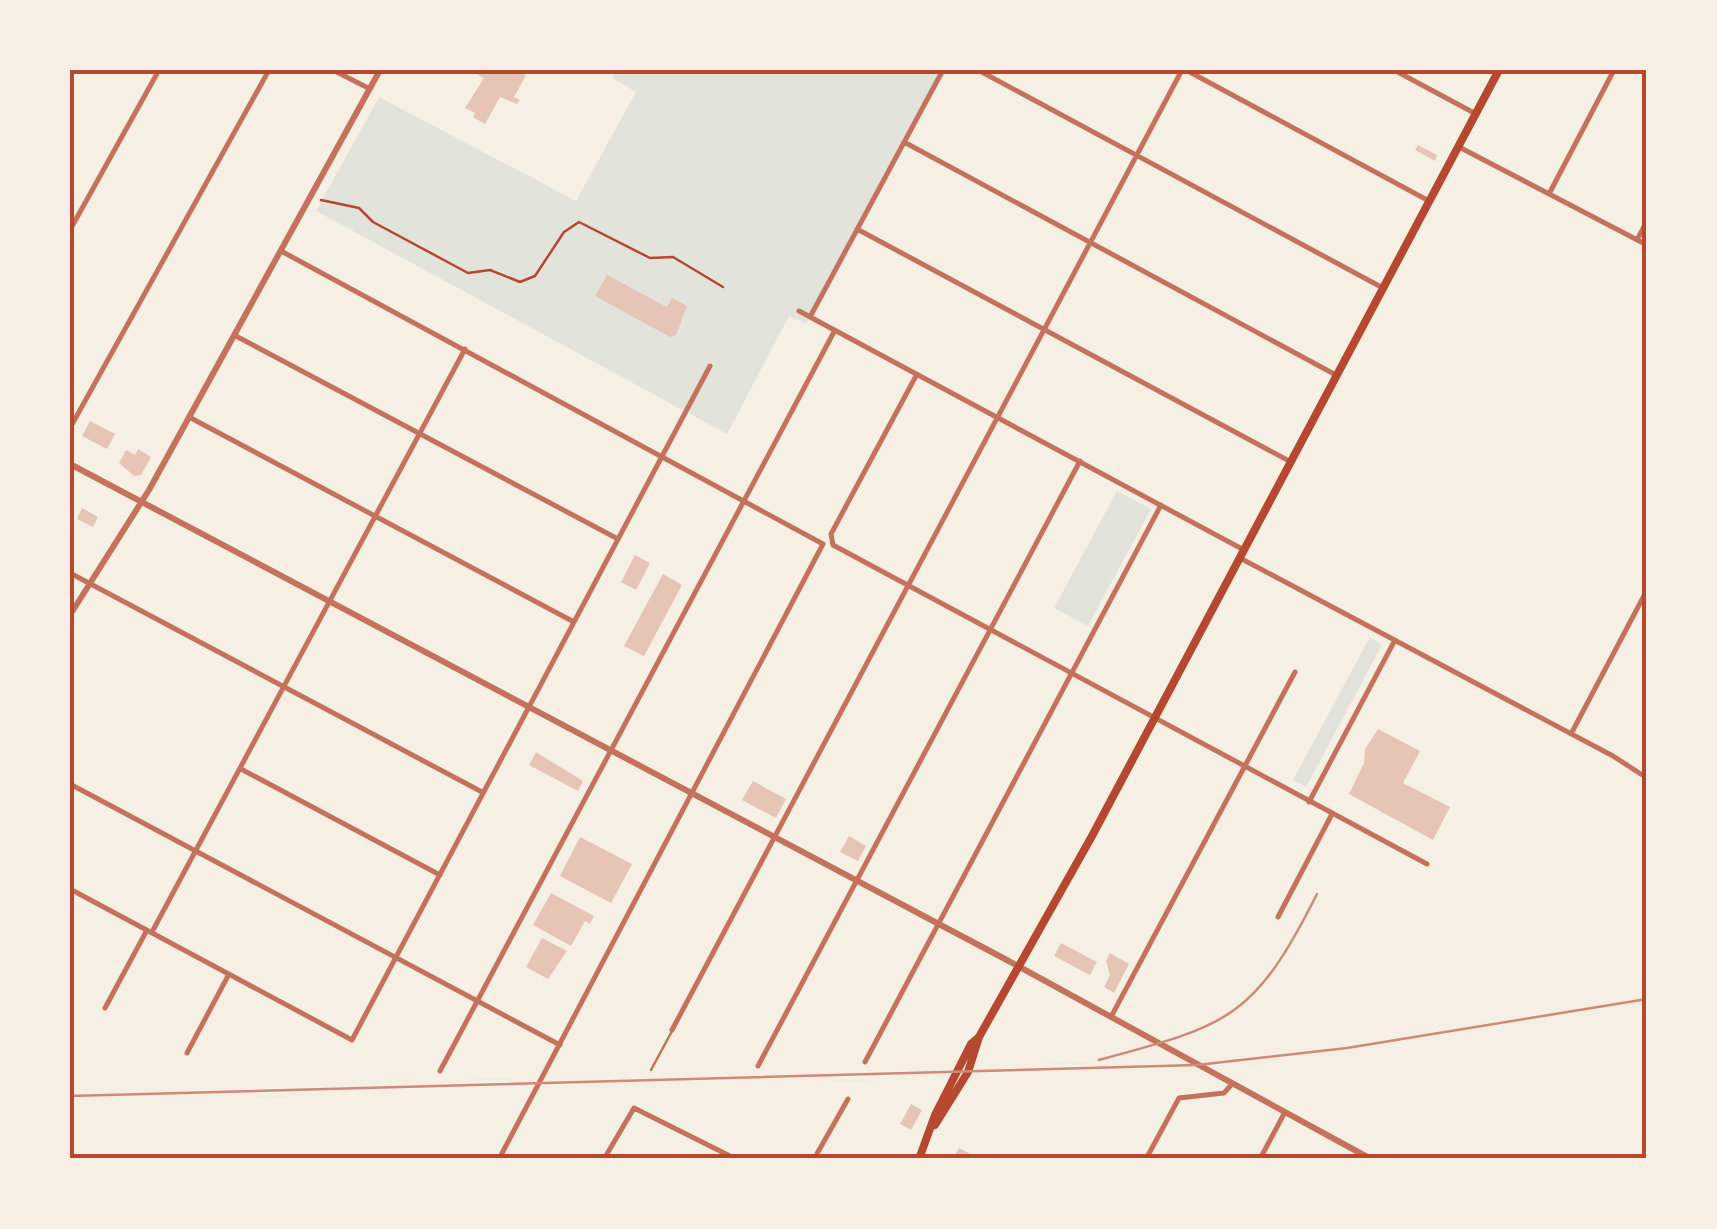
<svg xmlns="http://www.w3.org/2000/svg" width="1717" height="1229" font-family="Signika,sans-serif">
	<rect width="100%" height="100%" fill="#f6efe4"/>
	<path fill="#e2e4dc" d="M 616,70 L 942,70 L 806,324 L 789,316 L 727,434 L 316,211 L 379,97 L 576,201 L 636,92 L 612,78 Z
		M 1117,491 L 1151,509 L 1088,626 L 1054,608 Z
		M 1370,637 L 1382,645 L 1306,787 L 1293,780 Z"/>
	<path fill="#e6c5b7" d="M 469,70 L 516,70 L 526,75 L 514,97 L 520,100 L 517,104 L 500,97 L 485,124 L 473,117 L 475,113 L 465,108 L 484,78 Z
		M 1418,145 L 1437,155 L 1435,161 L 1415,150 Z
		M 607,275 L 667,307 L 672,298 L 687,306 L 676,335 L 670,337 L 595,296 Z
		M 90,421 L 115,434 L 107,449 L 82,436 Z
		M 138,449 L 151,457 L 141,475 L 134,476 L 119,463 L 126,450 L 135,455 Z
		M 82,508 L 98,517 L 93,527 L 77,519 Z
		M 635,555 L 650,563 L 636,590 L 621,582 Z
		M 663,574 L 682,585 L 644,656 L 624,646 Z
		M 1378,729 L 1420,751 L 1403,783 L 1450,807 L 1433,840 L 1349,794 L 1364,763 L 1365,749 Z
		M 536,752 L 583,781 L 578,791 L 529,765 Z
		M 753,781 L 786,799 L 776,818 L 742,800 Z
		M 849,836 L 866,846 L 858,861 L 840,852 Z
		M 580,837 L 632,864 L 611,903 L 560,876 Z
		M 551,893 L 594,916 L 590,924 L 585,921 L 571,946 L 533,925 Z
		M 542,938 L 567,951 L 548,979 L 526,967 Z
		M 1061,943 L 1097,962 L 1090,975 L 1054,956 Z
		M 1110,953 L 1129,964 L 1114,993 L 1104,987 L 1110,975 L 1106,961 Z
		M 911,1104 L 922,1110 L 911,1130 L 900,1124 Z
		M 959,1148 L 980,1159 L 953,1159 Z"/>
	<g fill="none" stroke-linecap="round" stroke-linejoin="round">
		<path stroke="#b5482f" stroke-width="2.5" d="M 321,200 L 359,208 L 373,222 L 468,273 L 490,270 L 520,282 L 535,276 L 564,232 L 579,222 L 650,258 L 673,257 L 723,287"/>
		<path stroke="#c5725c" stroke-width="2.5" d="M 651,1070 L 672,1031"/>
		<path stroke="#c5725c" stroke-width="5" d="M 333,70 L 370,89
			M 978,70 L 1383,288
			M 1186,70 L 1429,201
			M 1394,70 L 1476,114
			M 904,142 L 1336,375
			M 1459,147 L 1647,245
			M 1549,194 L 1614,70
			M 857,229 L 1291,462
			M 70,230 L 159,70
			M 1637,240 L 1647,221
			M 281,251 L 823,544 L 499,1159
			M 799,311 L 1244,550
			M 810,317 L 943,70
			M 234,335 L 618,539
			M 917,374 L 831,534 L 833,545 L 1427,864
			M 189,417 L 574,622
			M 70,428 L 269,70
			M 1240,558 L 1613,756 L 1647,778
			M 70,573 L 482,792
			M 1571,734 L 1647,590
			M 241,769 L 440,875
			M 70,784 L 560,1045
			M 1309,802 L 1395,640
			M 70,889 L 352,1040 L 710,366
			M 1278,917 L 1332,814
			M 152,932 L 465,349
			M 105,1008 L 147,930
			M 1111,1017 L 1295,672
			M 672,1030 L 1182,70
			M 187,1053 L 229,974
			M 865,1062 L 1161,505
			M 758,1066 L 1080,461
			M 440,1071 L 835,330
			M 604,1159 L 634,1108 L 736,1159
			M 814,1159 L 848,1099
			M 1146,1159 L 1179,1098 L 1224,1093 L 1232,1084
			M 1260,1159 L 1285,1112"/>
		<path stroke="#c5725c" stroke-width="6" d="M 70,464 L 1005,959 L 1371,1159
			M 70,615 L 149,490 L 380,70"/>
		<path stroke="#b5482f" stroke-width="8" d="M 935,1125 L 968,1072 L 979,1037
			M 919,1159 L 935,1115 L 971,1044 L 979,1037 L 1092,836 L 1499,70"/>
		<path stroke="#cf8b77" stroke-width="2.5" d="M 1099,1060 C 1229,1025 1254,1019 1317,894
			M 70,1096 L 1197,1065 L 1347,1048 L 1647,999"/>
	</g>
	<rect width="1717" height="1229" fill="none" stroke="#f6efe4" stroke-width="145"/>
	<rect x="72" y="72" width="1572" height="1084" fill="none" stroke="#b5482f" stroke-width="4"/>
</svg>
